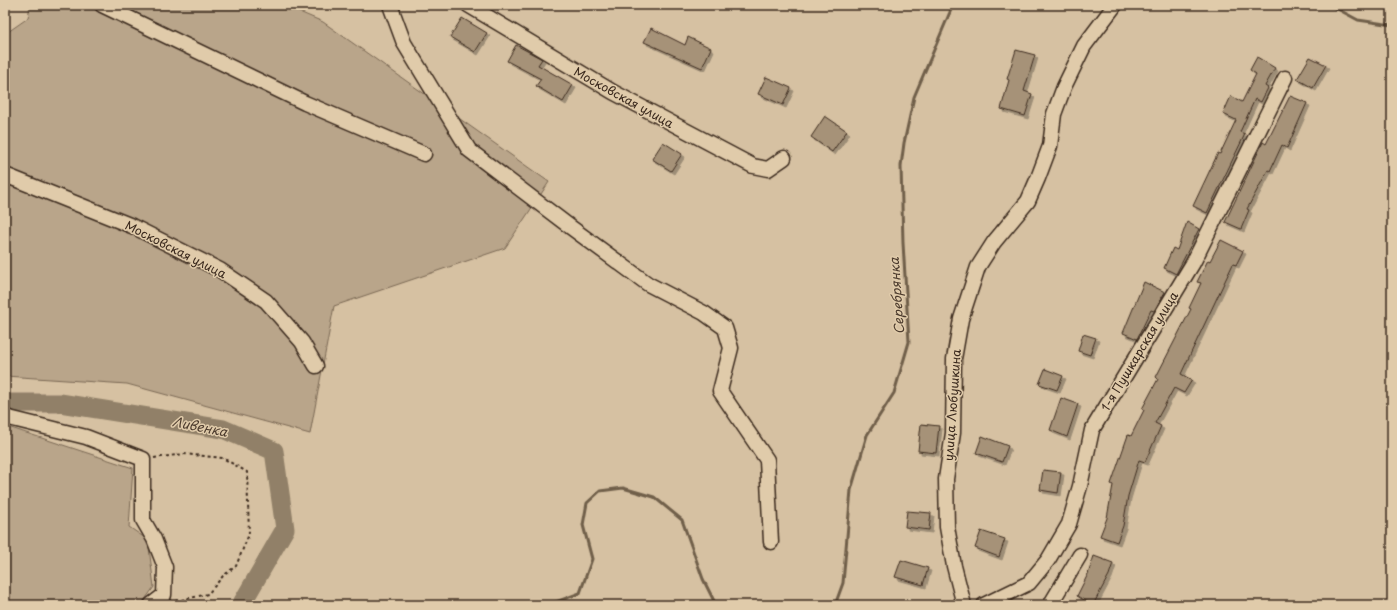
<svg xmlns="http://www.w3.org/2000/svg" width="1397" height="610" font-family="'Playpen Sans',sans-serif">
	<defs>
		<filter id="shadow"><feDropShadow dx="3" dy="3" stdDeviation="0" flood-color="#0004"/></filter>
	</defs>
	<rect width="100%" height="100%" fill="#d6c1a2"/>
	<filter id="ink" filterUnits="userSpaceOnUse"><feTurbulence type="fractalNoise" baseFrequency=".025" numOctaves="2"/><feDisplacementMap in="SourceGraphic" scale="8" xChannelSelector="R" yChannelSelector="G"/><feConvolveMatrix kernelMatrix="1 2 1 2 8 2 1 2 1" color-interpolation-filters="sRGB"/></filter>
	<g filter="url(#ink)">
		<path fill="#b9a58a" stroke="#7a6854" d="M 30,5 L 283,5 L 323,22 L 549,182 L 505,248 L 334,306 L 310,434 L 127,384 L 5,376 L 5,34 L 28,18 Z
			M 5,426 L 133,468 L 129,527 L 148,540 L 154,587 L 141,605 L 5,605 Z"/>
		<g fill="none" stroke-linecap="round" stroke-linejoin="round">
			<path stroke="#6f5e4a" stroke-width="3" d="M 1330,5 L 1358,20 L 1392,25
				M 548,605 L 580,593 L 592,559 L 583,525 L 587,503 L 600,491 L 623,488 L 654,497 L 682,520 L 703,579 L 716,605
				M 835,605 L 843,583 L 851,490 L 867,435 L 894,393 L 909,342 L 903,243 L 901,166 L 904,143 L 914,97 L 953,5"/>
			<path stroke="#918068" stroke-width="19" d="M 5,403 L 60,403 L 223,429 L 274,451 L 285,529 L 241,605"/>
		</g>
		<path fill="#a69278" stroke="#3b2a1e" filter="url(#shadow)" d="M 462,18 L 487,33 L 475,52 L 450,37 Z
			M 651,28 L 685,45 L 688,37 L 711,48 L 702,68 L 644,42 Z
			M 516,45 L 542,59 L 538,65 L 573,85 L 563,102 L 536,86 L 541,79 L 507,61 Z
			M 1016,50 L 1035,55 L 1024,91 L 1032,94 L 1025,116 L 1001,109 L 1009,80 L 1007,79 Z
			M 1257,57 L 1275,68 L 1265,86 L 1268,88 L 1261,102 L 1255,99 L 1240,132 L 1245,134 L 1207,213 L 1193,206 L 1218,153 L 1220,154 L 1236,120 L 1223,114 L 1231,96 L 1242,102 L 1256,74 L 1250,70 Z
			M 1310,57 L 1326,65 L 1313,88 L 1297,79 Z
			M 766,77 L 791,88 L 783,105 L 758,94 Z
			M 1290,96 L 1307,103 L 1287,148 L 1282,145 L 1270,171 L 1268,170 L 1247,209 L 1249,210 L 1241,229 L 1225,222 L 1263,142 L 1266,144 Z
			M 825,116 L 847,131 L 832,152 L 811,137 Z
			M 663,142 L 682,154 L 671,171 L 652,159 Z
			M 1187,222 L 1199,229 L 1176,274 L 1164,268 L 1173,248 L 1177,250 Z
			M 1221,240 L 1243,251 L 1236,265 L 1233,264 L 1181,374 L 1192,380 L 1184,393 L 1174,388 L 1155,423 L 1161,426 L 1145,462 L 1139,460 L 1128,496 L 1123,526 L 1117,542 L 1100,536 L 1107,518 L 1113,485 L 1111,484 L 1128,435 L 1131,436 L 1144,410 L 1142,409 L 1158,379 L 1156,377 L 1191,309 L 1189,308 L 1201,283 L 1197,282 L 1208,260 L 1210,261 Z
			M 1144,282 L 1165,292 L 1154,311 L 1151,310 L 1137,339 L 1123,333 Z
			M 1083,334 L 1096,338 L 1090,355 L 1078,351 Z
			M 1045,369 L 1063,376 L 1057,390 L 1039,384 Z
			M 1061,398 L 1078,404 L 1067,437 L 1050,430 Z
			M 921,424 L 939,426 L 936,453 L 918,451 Z
			M 982,436 L 1008,446 L 1002,462 L 976,453 Z
			M 1043,470 L 1061,472 L 1058,493 L 1040,490 Z
			M 907,511 L 931,513 L 929,530 L 905,527 Z
			M 981,531 L 1005,539 L 999,557 L 975,548 Z
			M 1094,556 L 1113,563 L 1109,575 L 1093,605 L 1077,596 L 1088,574 Z
			M 901,560 L 928,568 L 923,585 L 895,577 Z"/>
		<g fill="none" stroke-linecap="round" stroke-linejoin="round">
			<defs>
				<path id="minor" d="M 102,5 L 305,103 L 424,154
					M 390,5 L 404,43 L 469,150 L 569,226 L 648,284 L 704,313 L 725,328 L 731,348 L 720,391 L 767,460 L 771,542
					M 468,5 L 613,92 L 753,166 L 768,169 L 784,158
					M 5,175 L 132,226 L 220,270 L 266,301 L 302,342 L 316,366
					M 5,417 L 86,437 L 143,459 L 143,520 L 154,539 L 165,567 L 164,595 L 151,605
					M 964,605 L 954,566 L 947,527 L 946,479 L 953,433 L 954,359 L 961,319 L 978,267 L 994,242 L 1028,201 L 1038,178 L 1050,146 L 1054,114 L 1064,87 L 1084,46 L 1115,5
					M 984,605 L 1029,583 L 1048,560 L 1069,524 L 1080,486 L 1092,430 L 1193,263 L 1285,78
					M 1050,605 L 1080,555"/>
			</defs>
			<use href="#minor" stroke="#3b2a1e" stroke-width="17"/>
			<path stroke="#3b2a1e" stroke-width="2" stroke-dasharray="3 3" stroke-linecap="butt" d="M 154,458 L 184,454 L 223,458 L 247,472 L 249,534 L 236,566 L 223,576 L 208,594 L 177,601 L 175,600"/>
			<use href="#minor" stroke="#e0cbaa" stroke-width="14"/>
		</g>
	</g>
	<g text-anchor="middle" dominant-baseline="central" stroke-width="3" stroke-linejoin="round" paint-order="stroke">
		<g font-size="12" fill="#3b2a1e" stroke="#e0cbaa">
			<text transform="translate(624 97) rotate(29)">Московская улица</text>
			<text transform="translate(176 249) rotate(27)">Московская улица</text>
			<text transform="translate(1139 351) rotate(-59)">1-я Пушкарская улица</text>
			<text transform="translate(952 405) rotate(-86)">улица Любушкина</text>
		</g>
		<g font-size="13" font-style="italic" fill="#4c3b2d" stroke="#e0cbaa">
			<text transform="translate(896 296) rotate(-94)">Серебрянка</text>
			<text transform="translate(200 426) rotate(11)">Ливенка</text>
		</g>
	</g>
	<rect width="1397" height="610" fill="none" stroke="#e0cbaa" stroke-width="20"/>
	<rect x="10" y="10" width="1377" height="590" fill="none" stroke="#3b2a1e" stroke-width="1.5" filter="url(#ink)"/>
</svg>
